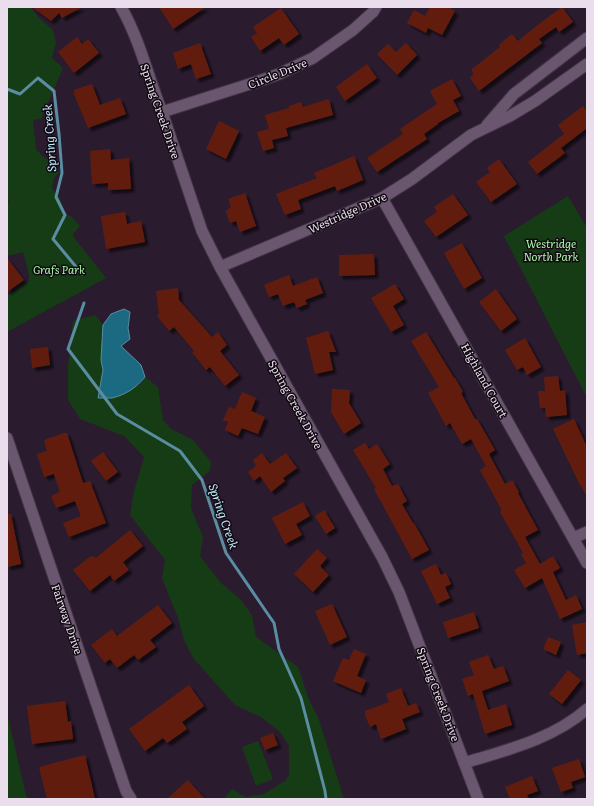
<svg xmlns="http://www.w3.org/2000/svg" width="594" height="806" font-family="Literata,serif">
	<defs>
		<filter id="shadow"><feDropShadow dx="3.5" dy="3.5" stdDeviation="1" flood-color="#0009"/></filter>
	</defs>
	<rect width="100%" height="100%" fill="#2b1b2f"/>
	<path fill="#163c15" d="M 7,7 L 31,7 L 38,17 L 53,30 L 56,43 L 52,58 L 63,68 L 41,119 L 33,120 L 36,149 L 43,157 L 51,161 L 59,172 L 54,179 L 52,188 L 59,196 L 66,215 L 71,216 L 80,226 L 73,234 L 75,239 L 106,278 L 7,332 L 7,296 L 29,281 L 29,275 L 23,252 L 7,256 L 7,203 L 9,202 L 7,194 Z
		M 568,196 L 587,228 L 587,398 L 504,236 Z
		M 95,315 L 103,325 L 101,360 L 103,370 L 98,397 L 139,385 L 145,377 L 158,387 L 163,420 L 171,429 L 193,440 L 211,462 L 210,471 L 192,485 L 191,508 L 203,537 L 200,556 L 221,583 L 240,599 L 252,615 L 256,637 L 298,667 L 308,697 L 319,720 L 344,799 L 224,799 L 232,789 L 246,797 L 264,794 L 285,781 L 289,775 L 289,746 L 280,732 L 261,717 L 235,705 L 193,658 L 184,640 L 178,618 L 162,578 L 165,560 L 130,515 L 134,491 L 144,457 L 124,436 L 80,419 L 68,400 L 68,366 L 73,321 Z
		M 7,713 L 26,795 L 28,799 L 7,799 Z
		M 258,741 L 273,779 L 256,786 L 242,747 Z"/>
	<path fill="#1c6982" stroke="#5a8ca2" d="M 124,309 L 130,312 L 128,328 L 130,339 L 121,346 L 141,365 L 145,377 C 136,388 125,395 112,398 C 107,398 103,398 98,398 L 103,370 L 101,360 L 103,325 L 111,314 Z"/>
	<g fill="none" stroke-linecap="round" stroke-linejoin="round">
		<path stroke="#5a8ca2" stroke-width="3" d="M 7,89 L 20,94 L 38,78 L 54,91 L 59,134 L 62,173 L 56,197 L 65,215 L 53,239 L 82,274
			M 84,303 L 68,349 L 117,414 L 180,451 L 202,480 L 226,553 L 274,623 L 279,649 L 301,698 L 325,791 L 326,799"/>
	</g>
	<path fill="#621e0e" filter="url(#shadow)" d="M 32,7 L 82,7 L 62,18 L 59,13 L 51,21 Z
		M 159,7 L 206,7 L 173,29 Z
		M 430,7 L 448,7 L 455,11 L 442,35 L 428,28 L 426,33 L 407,23 L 414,10 L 425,16 Z
		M 562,7 L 573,22 L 559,32 L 556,27 L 539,39 L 542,43 L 479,91 L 470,78 L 474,74 L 471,70 L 500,47 L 499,45 L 512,34 L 518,41 L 539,24 Z
		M 281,8 L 299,34 L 284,45 L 279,38 L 260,51 L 251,37 L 257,33 L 253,27 Z
		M 77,37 L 82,44 L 88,39 L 99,53 L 74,73 L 58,52 Z
		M 200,43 L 211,74 L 196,79 L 191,64 L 178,69 L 173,53 Z
		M 406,43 L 417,55 L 397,75 L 377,54 L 388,44 L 396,52 Z
		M 367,64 L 377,78 L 345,101 L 336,87 Z
		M 452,79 L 461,96 L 453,100 L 459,111 L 438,123 L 438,124 L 424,134 L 427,139 L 377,172 L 367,158 L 403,134 L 400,129 L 437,104 L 430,91 Z
		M 92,84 L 100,105 L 120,98 L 126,114 L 88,128 L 74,94 L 74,90 Z
		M 329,99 L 333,115 L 286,128 L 288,136 L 272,140 L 274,148 L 263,151 L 257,132 L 269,129 L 265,115 L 289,108 L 289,106 L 301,102 L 303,107 Z
		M 583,106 L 587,112 L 587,128 L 561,148 L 565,153 L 537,174 L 528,162 L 564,134 L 558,125 Z
		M 219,121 L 239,131 L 226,159 L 206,149 Z
		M 110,149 L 111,160 L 129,158 L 131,189 L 108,190 L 108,183 L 92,184 L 90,151 Z
		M 354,156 L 363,180 L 337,191 L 335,186 L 298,200 L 301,209 L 285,215 L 276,194 L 317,178 L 314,173 Z
		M 499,159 L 517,184 L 491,202 L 476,182 L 490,172 L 487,168 Z
		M 245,193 L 256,226 L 240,232 L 236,221 L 230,223 L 226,211 L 231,207 L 228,199 Z
		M 453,194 L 468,215 L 436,237 L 424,221 L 437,212 L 434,207 Z
		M 125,212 L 127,224 L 141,221 L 145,242 L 106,249 L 101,216 Z
		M 462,243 L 482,278 L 464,289 L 444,253 Z
		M 374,254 L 375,275 L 339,276 L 339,255 Z
		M 7,258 L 24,280 L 7,292 Z
		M 289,275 L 293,286 L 317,277 L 323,293 L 305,300 L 307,304 L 297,308 L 294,302 L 283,306 L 278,294 L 269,297 L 264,285 Z
		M 395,284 L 404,299 L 393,306 L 404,325 L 391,332 L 371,298 Z
		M 178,288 L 179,300 L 212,337 L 218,332 L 227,345 L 220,351 L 239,375 L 225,386 L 210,367 L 206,370 L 192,352 L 194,351 L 174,327 L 169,331 L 157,316 L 159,314 L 156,291 Z
		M 496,289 L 517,319 L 501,331 L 479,302 Z
		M 328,331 L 336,352 L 329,352 L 333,370 L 315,374 L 306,338 Z
		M 426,332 L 454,378 L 455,378 L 463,392 L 461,393 L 475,419 L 477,419 L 495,450 L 489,454 L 505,484 L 512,480 L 519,492 L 518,493 L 538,530 L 525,537 L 540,564 L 553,556 L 560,568 L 553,572 L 566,600 L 576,595 L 582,609 L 560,619 L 542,578 L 525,588 L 514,570 L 526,563 L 521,554 L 523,553 L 500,512 L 502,511 L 480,470 L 486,466 L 471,439 L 462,444 L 450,423 L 446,426 L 428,393 L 439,387 L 411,341 Z
		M 525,338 L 541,367 L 527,375 L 523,367 L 517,370 L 505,350 Z
		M 48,347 L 50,365 L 32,368 L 30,349 Z
		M 558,376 L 560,391 L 565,390 L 567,415 L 546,417 L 545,408 L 540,408 L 538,391 L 545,391 L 544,377 Z
		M 332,389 L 350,390 L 349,403 L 361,423 L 344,434 L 331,412 Z
		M 242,392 L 256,398 L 251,411 L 265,417 L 258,434 L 242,428 L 238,436 L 225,430 L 228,422 L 223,420 L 229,407 L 235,409 Z
		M 574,419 L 587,447 L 587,497 L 578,481 L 553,429 Z
		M 64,433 L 67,433 L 83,483 L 90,481 L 106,523 L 69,537 L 63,523 L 81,516 L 75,501 L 56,508 L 51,496 L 60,492 L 54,474 L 44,477 L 37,454 L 47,451 L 44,440 Z
		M 365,443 L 369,449 L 377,444 L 390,464 L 383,469 L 392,486 L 398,484 L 407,501 L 402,504 L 413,523 L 414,523 L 429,550 L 412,559 L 374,489 L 376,488 L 353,450 Z
		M 103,452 L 118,472 L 106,481 L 91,461 Z
		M 262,453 L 270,464 L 286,453 L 297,468 L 283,478 L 285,481 L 271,492 L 260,476 L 254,481 L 248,472 L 256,466 L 253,460 Z
		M 303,502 L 310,516 L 296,524 L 302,535 L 285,544 L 272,518 Z
		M 324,510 L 335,528 L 326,534 L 315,516 Z
		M 7,514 L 11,514 L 21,564 L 7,567 Z
		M 130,530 L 143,546 L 123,562 L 129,570 L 114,581 L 110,575 L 90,591 L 73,570 L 91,556 L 96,558 Z
		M 317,549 L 327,558 L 320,566 L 329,575 L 313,592 L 294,574 Z
		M 436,564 L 441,575 L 446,573 L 451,584 L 445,587 L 450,598 L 437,604 L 421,571 Z
		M 332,604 L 347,637 L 330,645 L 315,611 Z
		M 158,605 L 172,623 L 150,640 L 156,647 L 138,660 L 134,655 L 117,668 L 110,659 L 105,663 L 91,645 L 112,629 L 117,636 Z
		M 474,612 L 479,628 L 448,638 L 443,622 Z
		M 587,622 L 587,653 L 577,655 L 572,625 Z
		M 548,637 L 561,642 L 556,655 L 543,649 Z
		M 354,649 L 366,654 L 357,676 L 366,680 L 361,693 L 333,681 L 343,658 L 349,660 Z
		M 488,655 L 494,669 L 503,666 L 509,681 L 482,691 L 488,710 L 506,704 L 512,725 L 485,734 L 473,694 L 468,696 L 462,679 L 474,675 L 469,662 Z
		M 568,670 L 581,680 L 562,704 L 549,694 Z
		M 189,685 L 204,706 L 182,722 L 187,729 L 167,743 L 163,738 L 145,751 L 129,729 Z
		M 401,688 L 408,706 L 416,703 L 420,712 L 402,719 L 406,729 L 381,739 L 376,724 L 370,727 L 365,715 L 365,711 L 389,702 L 386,694 Z
		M 65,701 L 68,722 L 71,721 L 73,739 L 32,744 L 27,706 Z
		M 273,733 L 278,745 L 265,750 L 260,738 Z
		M 85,755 L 95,799 L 47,799 L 39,767 Z
		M 579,759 L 585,777 L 571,782 L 573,788 L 561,792 L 552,768 Z
		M 532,776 L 538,791 L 527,795 L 529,799 L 510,799 L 505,787 Z
		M 188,780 L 205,799 L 167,799 Z"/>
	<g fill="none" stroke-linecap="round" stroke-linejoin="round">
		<defs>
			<path id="minor" d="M 121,7 C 140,40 148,77 162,112 L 202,231 L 220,267 L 382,557 L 399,592 L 478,799
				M 162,112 L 256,82 L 279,74 L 313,58 L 353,30 L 373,12 L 376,7
				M 487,125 L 514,94 L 587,38
				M 382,198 L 587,563
				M 220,267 L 382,198 L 412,179 L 471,135 L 510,116 L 535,101 L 587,64
				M 7,438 L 126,791 L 131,799
				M 573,538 L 587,532
				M 464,763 C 507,750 553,739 587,709"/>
		</defs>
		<use href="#minor" stroke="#423546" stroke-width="13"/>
		<use href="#minor" stroke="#6a576f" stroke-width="11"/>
	</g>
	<g text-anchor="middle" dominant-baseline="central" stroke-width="3" stroke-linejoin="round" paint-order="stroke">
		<g font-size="11" fill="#eadeec" stroke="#100911">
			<text transform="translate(277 73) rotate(-22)">Circle Drive</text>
			<text transform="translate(161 111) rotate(71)">Spring Creek Drive</text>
			<text transform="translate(347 212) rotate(-24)">Westridge Drive</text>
			<text transform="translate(485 380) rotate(61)">Highland Court</text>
			<text transform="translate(296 404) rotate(61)">Spring Creek Drive</text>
			<text transform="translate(68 619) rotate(71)">Fairway Drive</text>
			<text transform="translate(439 694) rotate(69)">Spring Creek Drive</text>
		</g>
		<g font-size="11" font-style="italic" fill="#acf9a8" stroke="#100911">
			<text x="551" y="243">Westridge<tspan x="551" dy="13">North Park</tspan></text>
			<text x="59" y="269">Grafs Park</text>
		</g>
		<g font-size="12" font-style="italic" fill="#bdebfd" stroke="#100911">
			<text transform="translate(49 138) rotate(-94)">Spring Creek</text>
			<text transform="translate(224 516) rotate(71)">Spring Creek</text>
		</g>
	</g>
	<rect width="594" height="806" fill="none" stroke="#eadeec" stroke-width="16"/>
</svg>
